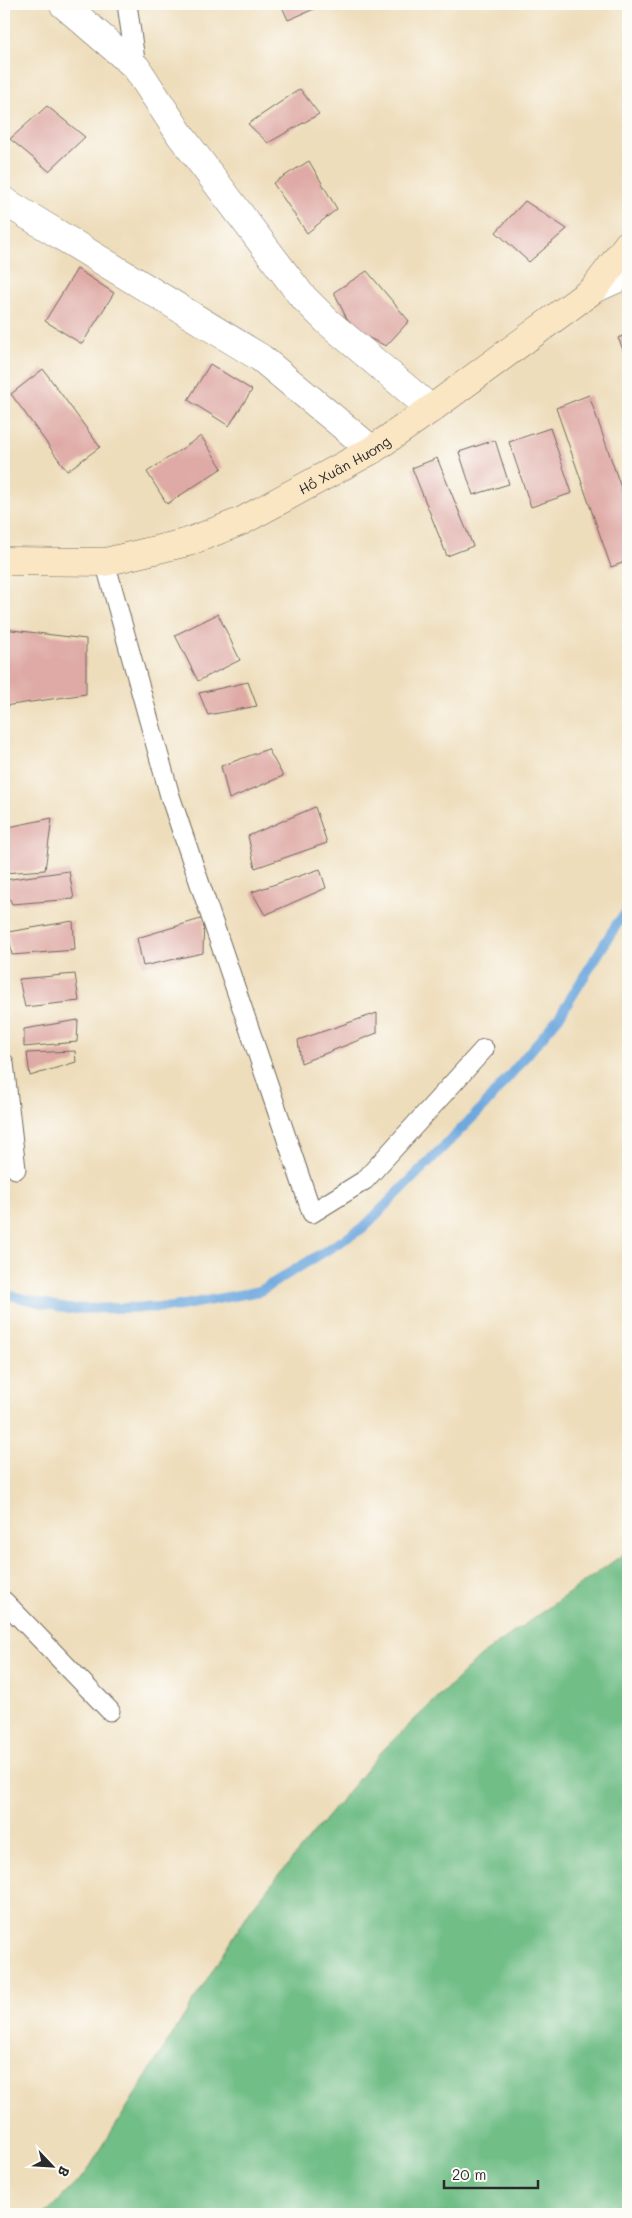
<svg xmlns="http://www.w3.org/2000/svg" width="632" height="2218" font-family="Mali,sans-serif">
	<rect width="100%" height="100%" fill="#fdfcf7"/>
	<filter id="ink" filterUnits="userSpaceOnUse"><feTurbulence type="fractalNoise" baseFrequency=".02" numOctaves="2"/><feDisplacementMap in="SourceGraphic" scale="10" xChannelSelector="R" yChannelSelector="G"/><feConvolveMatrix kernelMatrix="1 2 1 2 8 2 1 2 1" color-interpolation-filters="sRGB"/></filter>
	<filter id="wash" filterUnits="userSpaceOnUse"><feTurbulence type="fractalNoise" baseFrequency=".0096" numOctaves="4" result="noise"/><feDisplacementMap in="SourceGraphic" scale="20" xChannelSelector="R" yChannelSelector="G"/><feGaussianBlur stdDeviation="1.12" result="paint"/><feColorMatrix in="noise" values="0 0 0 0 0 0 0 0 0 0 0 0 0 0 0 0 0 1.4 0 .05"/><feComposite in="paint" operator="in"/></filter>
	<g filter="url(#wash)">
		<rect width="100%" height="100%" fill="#edb"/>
		<path fill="#71be87" stroke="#4e7459" d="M 628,1551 L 628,2214 L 45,2214 L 86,2173 L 251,1909 L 380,1753 L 483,1654 Z"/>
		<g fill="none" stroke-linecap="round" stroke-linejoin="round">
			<path stroke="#6ea8de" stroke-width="10" d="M 4,1294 L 68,1309 L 174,1307 L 260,1291 L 363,1228 L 483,1107 L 559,1017 L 618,922 L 628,911"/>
		</g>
		<g id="blocks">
			<path fill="#dfaaa6" d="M 281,4 L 326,4 L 288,20 Z
				M 300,89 L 319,114 L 268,143 L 248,124 Z
				M 47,106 L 85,137 L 49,171 L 10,139 Z
				M 309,161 L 337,209 L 307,233 L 273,183 Z
				M 525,201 L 567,229 L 529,262 L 496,232 Z
				M 77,269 L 114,293 L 82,344 L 45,321 Z
				M 367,271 L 409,321 L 386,346 L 352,330 L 334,292 Z
				M 628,334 L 628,361 L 618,338 Z
				M 210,364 L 252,390 L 229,426 L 188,400 Z
				M 43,369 L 100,447 L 67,471 L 11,394 Z
				M 589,395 L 628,508 L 628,561 L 611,567 L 556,408 Z
				M 550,428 L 572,493 L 531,507 L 509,442 Z
				M 201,436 L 222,468 L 167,504 L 147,472 Z
				M 495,440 L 509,484 L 473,495 L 459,452 Z
				M 437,458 L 473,546 L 447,556 L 412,468 Z
				M 218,614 L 240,660 L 198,681 L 175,635 Z
				M 4,629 L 86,639 L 86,694 L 4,706 Z
				M 248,682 L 257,706 L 208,715 L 199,693 Z
				M 268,749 L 283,776 L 229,799 L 221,766 Z
				M 315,807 L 327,843 L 255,868 L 248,836 Z
				M 52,818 L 45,870 L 4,873 L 4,828 Z
				M 320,869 L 326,888 L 265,915 L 252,892 Z
				M 69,871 L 74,899 L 12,904 L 4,887 L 4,880 Z
				M 204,918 L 203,953 L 143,966 L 137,938 Z
				M 73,921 L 75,950 L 12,955 L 8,932 Z
				M 75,974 L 79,1001 L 25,1007 L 19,979 Z
				M 377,1013 L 377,1033 L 301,1063 L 298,1040 Z
				M 78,1020 L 77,1042 L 24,1047 L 24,1029 Z
				M 75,1051 L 76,1062 L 30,1076 L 27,1053 Z"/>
		</g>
	</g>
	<g filter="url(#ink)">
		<use href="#blocks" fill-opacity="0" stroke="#6f695d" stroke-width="1"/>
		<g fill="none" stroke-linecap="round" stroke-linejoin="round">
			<defs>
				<path id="service" d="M 127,4 L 136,67
					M 105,562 L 170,796 L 312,1213 L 365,1180 L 484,1049
					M 4,1063 L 16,1169
					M 4,1601 L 110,1711"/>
				<path id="minor" d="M 63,4 L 136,67 L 181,136 L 301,295 L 328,322 L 431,409
					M 4,201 L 261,358 L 372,450
					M 594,289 L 628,274"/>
				<g id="secondary">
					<path id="s1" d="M 4,561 L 105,562 L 188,542 L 242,521 L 372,450 L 431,409 L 594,289 L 628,244"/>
				</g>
			</defs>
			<use href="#service" stroke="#6f695d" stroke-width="21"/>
			<use href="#minor" stroke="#6f695d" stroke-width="29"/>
			<use href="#secondary" stroke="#6f695d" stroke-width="29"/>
			<use href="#service" stroke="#fff" stroke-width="19"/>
			<use href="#minor" stroke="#fff" stroke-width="28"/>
			<use href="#secondary" stroke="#fbe6c4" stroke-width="28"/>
		</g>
	</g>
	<g text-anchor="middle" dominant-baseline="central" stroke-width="4" stroke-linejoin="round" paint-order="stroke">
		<g font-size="14" fill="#2b2b2b" stroke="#fdfcf7">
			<text stroke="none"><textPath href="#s1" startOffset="361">Hồ Xuân Hương</textPath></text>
		</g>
	</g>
	<rect width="632" height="2218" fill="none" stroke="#fdfcf7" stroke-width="20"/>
	<g transform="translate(52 2166) rotate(115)" stroke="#fdfcf7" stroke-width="4" paint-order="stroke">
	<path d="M0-4L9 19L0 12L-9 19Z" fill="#2b2b2b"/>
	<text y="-8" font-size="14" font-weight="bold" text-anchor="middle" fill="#2b2b2b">B</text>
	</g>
	<path d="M444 2180v8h94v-8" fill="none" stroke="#2b2b2b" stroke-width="2.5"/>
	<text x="452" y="2180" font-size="15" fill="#2b2b2b" stroke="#fdfcf7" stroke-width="4" paint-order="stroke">20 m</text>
</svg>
